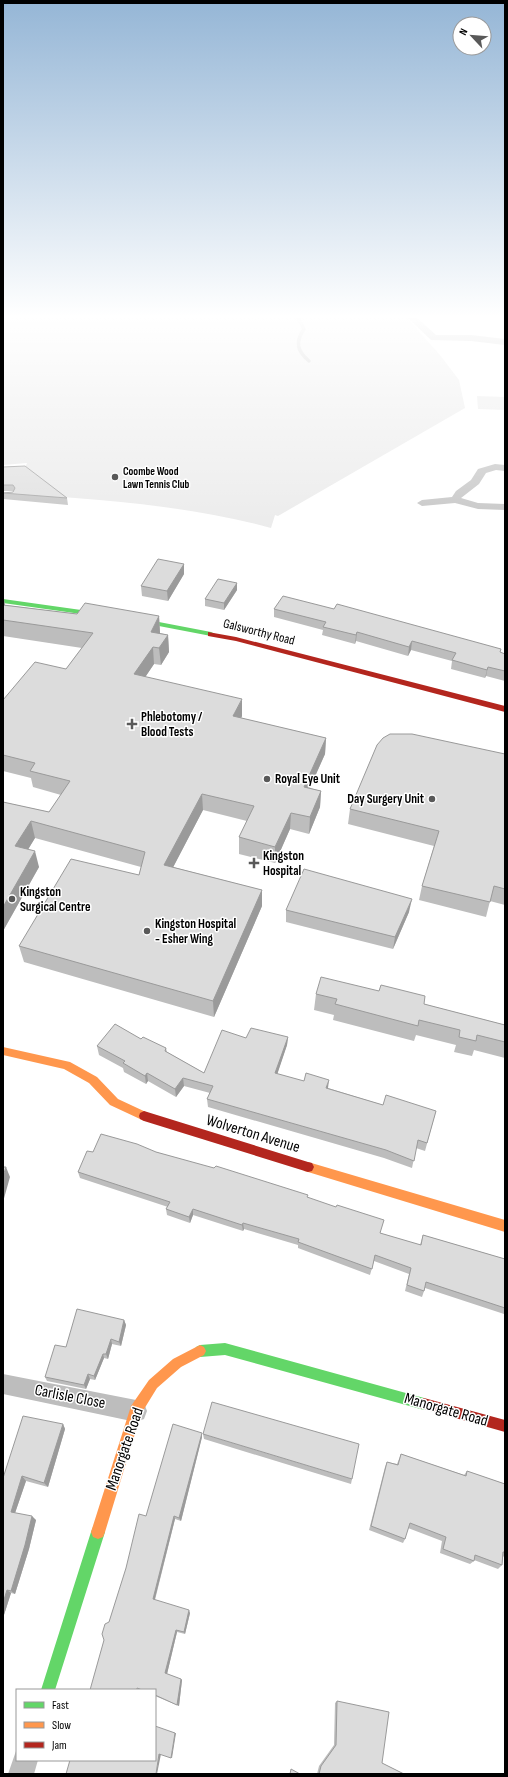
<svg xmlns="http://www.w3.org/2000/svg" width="508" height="1777" font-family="'Sofia Sans Condensed',sans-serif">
	<rect width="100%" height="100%" fill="#fff"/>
	<path fill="#e8e8e8" d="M 3,316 L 405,316 L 440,355 L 459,380 L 465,408 L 278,516 L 275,515 L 271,528 C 188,505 100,500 14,493 L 27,463 L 3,465 Z
		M 477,396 L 505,397 L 505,410 L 478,409 Z"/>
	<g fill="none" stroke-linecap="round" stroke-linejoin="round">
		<path stroke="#bababa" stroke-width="3.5" d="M 297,316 L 304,329 C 295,342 297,351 309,361"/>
		<path fill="#bdbdbd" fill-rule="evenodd" d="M 406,316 L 415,316 L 436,335 L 471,335 L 505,339 L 505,345 L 471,341 L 431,340 Z
			M 495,464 L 505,465 L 505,471 L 496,470 L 486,473 L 479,484 L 461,498 L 478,503 L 505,504 L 505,510 L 478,509 L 455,503 L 422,506 L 417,503 L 422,500 L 452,497 L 456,491 L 471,480 L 478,469 Z
			M 3,1374 L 136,1400 L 144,1403 L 147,1411 L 144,1419 L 136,1422 L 3,1394 Z
			M 16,1751 L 17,1760 L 38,1760 L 34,1774 L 8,1774 Z"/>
		<path fill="#63d668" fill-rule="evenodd" d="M 3,599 L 138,618 L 211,632 L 215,634 L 211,636 L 138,622 L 3,603 Z
			M 225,1343 L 424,1398 L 428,1400 L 430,1404 L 428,1408 L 424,1410 L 225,1355 L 200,1357 L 196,1355 L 194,1351 L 196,1347 L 200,1345 Z
			M 98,1525 L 103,1527 L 105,1532 L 55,1690 L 41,1690 L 91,1532 L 93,1527 Z"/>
		<path fill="#ff974d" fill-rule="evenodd" d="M 3,1047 L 70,1062 L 97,1077 L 118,1099 L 148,1113 L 149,1116 L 148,1119 L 144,1121 L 140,1119 L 110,1105 L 89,1083 L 64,1069 L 3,1055 Z
			M 308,1162 L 505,1220 L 505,1232 L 308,1172 L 304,1171 L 302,1167 L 304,1163 Z
			M 200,1345 L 204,1347 L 206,1351 L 204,1355 L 181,1367 L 157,1388 L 141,1414 L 105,1532 L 103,1537 L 98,1539 L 93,1537 L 91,1532 L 131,1406 L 149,1380 L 173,1359 Z"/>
		<path fill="#b3261e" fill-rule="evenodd" d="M 208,632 L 236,637 L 505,706 L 505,712 L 236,641 L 208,636 Z
			M 144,1111 L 308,1162 L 312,1163 L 314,1167 L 312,1171 L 308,1172 L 144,1121 L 140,1119 L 139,1116 L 140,1113 Z
			M 424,1398 L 505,1420 L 505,1432 L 420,1408 L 418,1404 L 420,1400 Z"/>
	</g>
	<path fill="#bdbdbd" d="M 3,467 L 67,498 L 68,505 L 3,499 L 3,493 L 13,492 L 13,491 L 3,491 Z
		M 184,564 L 184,574 L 168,601 L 142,596 L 141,586 Z
		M 237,583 L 237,590 L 224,610 L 205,606 L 205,599 Z
		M 3,599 L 5,605 L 77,614 L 159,616 L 160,633 L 168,635 L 169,652 L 161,665 L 154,664 L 145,677 L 242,716 L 241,718 L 326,738 L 325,754 L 310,788 L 321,791 L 320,807 L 309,834 L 290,829 L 275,863 L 239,854 L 239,837 L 247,821 L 203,810 L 173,867 L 262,890 L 262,906 L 214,1017 L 24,962 L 19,946 L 139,875 L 141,867 L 35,838 L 28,849 L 39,867 L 3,931 L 3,802 L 49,812 L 61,795 L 33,787 L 31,778 L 3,771 L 3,700 L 66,669 L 82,648 L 3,636 Z
		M 274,609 L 505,654 L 505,681 L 486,676 L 485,678 L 451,669 L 452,661 L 411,650 L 408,656 L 356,641 L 355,644 L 322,635 L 323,630 L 274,617 Z
		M 505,754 L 505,905 L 490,901 L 486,917 L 419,900 L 422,886 L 434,846 L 348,824 L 350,809 Z
		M 286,910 L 409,912 L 393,949 L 286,922 Z
		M 316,994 L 424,1004 L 505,1025 L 505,1058 L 474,1050 L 472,1056 L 454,1052 L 456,1045 L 416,1035 L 414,1041 L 333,1020 L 334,1015 L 314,1010 Z
		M 288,1037 L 287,1045 L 277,1074 L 328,1088 L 383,1105 L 436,1111 L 425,1151 L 416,1148 L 412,1168 L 384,1158 L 208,1107 L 207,1099 L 210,1093 L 184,1086 L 176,1097 L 148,1081 L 146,1084 L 124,1072 L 123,1068 L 99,1055 L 97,1046 L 141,1039 L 166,1048 L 167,1052 L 204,1073 L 246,1038 Z
		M 93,1152 L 156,1152 L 308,1198 L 380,1233 L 420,1245 L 423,1235 L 505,1259 L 505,1313 L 504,1314 L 425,1288 L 422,1297 L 405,1291 L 409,1274 L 374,1261 L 370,1275 L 298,1248 L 298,1245 L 244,1229 L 243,1231 L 193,1215 L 190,1223 L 167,1215 L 166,1209 L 168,1207 L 80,1178 L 78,1172 Z
		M 124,1320 L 126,1325 L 121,1346 L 112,1344 L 108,1359 L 104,1358 L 95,1380 L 90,1379 L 86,1389 L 47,1381 L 45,1377 L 66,1347 Z
		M 63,1424 L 65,1429 L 48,1487 L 26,1481 L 15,1513 L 36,1520 L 29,1549 L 15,1594 L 11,1593 L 3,1618 L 3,1478 Z
		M 202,1433 L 202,1437 L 181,1521 L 175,1519 L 155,1600 L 190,1613 L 185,1634 L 177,1632 L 167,1674 L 181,1679 L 182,1680 L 179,1706 L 155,1696 L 155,1690 L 141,1690 L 139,1689 L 139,1690 L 104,1640 L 109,1622 L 146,1516 Z
		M 203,1434 L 352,1479 L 351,1484 L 204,1439 Z
		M 401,1454 L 464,1475 L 467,1471 L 505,1484 L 505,1555 L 503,1557 L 502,1565 L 498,1569 L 474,1560 L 474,1561 L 470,1564 L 440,1553 L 442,1541 L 408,1528 L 405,1539 L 403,1543 L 369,1530 L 385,1467 L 387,1462 L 397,1464 Z
		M 337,1701 L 382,1763 L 404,1774 L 317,1774 L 319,1766 L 334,1745 L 335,1703 Z"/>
	<path fill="#9a9a9a" d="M 184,564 L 184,574 L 168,601 L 167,591 Z
		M 237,583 L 237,590 L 224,610 L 224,603 Z
		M 4,599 L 7,616 L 4,621 L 3,615 L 3,600 Z
		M 159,616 L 160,633 L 153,648 L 154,664 L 136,691 L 134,674 L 151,632 Z
		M 357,632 L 356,641 L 355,644 L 356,635 Z
		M 168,635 L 169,652 L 161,665 L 159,648 Z
		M 412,641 L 411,650 L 408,656 L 409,647 Z
		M 488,667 L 486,676 L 485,678 L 487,670 Z
		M 242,699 L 242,716 L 234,733 L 233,716 Z
		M 326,738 L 325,754 L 303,803 L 304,787 Z
		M 321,791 L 320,807 L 309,834 L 310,817 Z
		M 202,794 L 203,810 L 166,881 L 164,865 Z
		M 291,813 L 290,829 L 275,863 L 275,847 Z
		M 31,821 L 35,838 L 20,863 L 15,846 Z
		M 35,851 L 39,867 L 3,931 L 3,907 Z
		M 262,890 L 262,906 L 214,1017 L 213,1001 Z
		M 412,899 L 409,912 L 393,949 L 395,937 Z
		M 288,1037 L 287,1045 L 275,1081 L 275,1073 Z
		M 147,1073 L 148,1081 L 146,1084 L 145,1076 Z
		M 183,1078 L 184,1086 L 176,1097 L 175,1089 Z
		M 329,1080 L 328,1088 L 326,1088 Z
		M 6,1167 L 10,1177 L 3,1202 L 3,1176 Z
		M 193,1209 L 193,1215 L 190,1223 L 189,1217 Z
		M 243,1223 L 244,1229 L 243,1231 L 242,1225 Z
		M 124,1320 L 126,1325 L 121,1346 L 119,1342 Z
		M 111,1339 L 112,1344 L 108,1359 L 106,1354 Z
		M 103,1354 L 104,1358 L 95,1380 L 94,1376 Z
		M 88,1374 L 90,1379 L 86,1389 L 84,1385 Z
		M 63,1424 L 65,1429 L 48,1487 L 44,1483 Z
		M 202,1433 L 202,1437 L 181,1521 L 179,1518 Z
		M 22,1476 L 26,1481 L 14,1516 L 11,1512 Z
		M 32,1516 L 36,1520 L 29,1549 L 15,1594 L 11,1591 Z
		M 174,1516 L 175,1519 L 154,1602 L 153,1599 Z
		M 7,1590 L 11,1593 L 3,1618 L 3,1603 Z
		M 189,1610 L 190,1613 L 185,1634 L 184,1632 Z
		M 176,1630 L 177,1632 L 167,1674 L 165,1673 Z
		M 181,1679 L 182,1680 L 179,1706 L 177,1705 Z
		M 175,1733 L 176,1733 L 172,1758 L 171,1758 Z
		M 159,1754 L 161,1754 L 157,1774 L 156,1774 Z"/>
	<path fill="#dcdcdc" stroke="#9a9a9a" d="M 25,466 L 67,498 L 3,493 L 13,492 L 15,488 L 13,485 L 3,485 L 3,467 Z
		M 158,559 L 184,564 L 167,591 L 141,586 Z
		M 218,579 L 237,583 L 224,603 L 205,599 Z
		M 283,596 L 334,609 L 337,604 L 501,649 L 500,652 L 505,654 L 505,671 L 488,667 L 487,670 L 452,660 L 456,653 L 412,641 L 409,647 L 357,632 L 356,635 L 323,627 L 326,622 L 274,609 Z
		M 85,603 L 159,616 L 151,632 L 168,635 L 159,648 L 153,647 L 134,674 L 242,699 L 233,716 L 326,738 L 304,787 L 321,791 L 310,817 L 291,813 L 275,847 L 239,837 L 254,806 L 202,794 L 164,865 L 262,890 L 213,1001 L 19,946 L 71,859 L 139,875 L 145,852 L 31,821 L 15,846 L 35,851 L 3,907 L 3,802 L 49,812 L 70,781 L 30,771 L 35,763 L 3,755 L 3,700 L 35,662 L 66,669 L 93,633 L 3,620 L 3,605 L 77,614 Z
		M 390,734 L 412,734 L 505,754 L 505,889 L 494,886 L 490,902 L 422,886 L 439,831 L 350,809 L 377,745 L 383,738 Z
		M 304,869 L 412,899 L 395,937 L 286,910 Z
		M 321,977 L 379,991 L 381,985 L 425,996 L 424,1004 L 505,1025 L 505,1042 L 477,1035 L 476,1041 L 459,1037 L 460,1030 L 419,1020 L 418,1026 L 335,1004 L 337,999 L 316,994 Z
		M 115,1024 L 141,1039 L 143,1037 L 166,1048 L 165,1051 L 204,1073 L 222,1030 L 246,1038 L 251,1028 L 288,1037 L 275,1073 L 304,1081 L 306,1073 L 329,1080 L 326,1088 L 383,1105 L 386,1095 L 436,1111 L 427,1143 L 418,1140 L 414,1161 L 386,1150 L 207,1099 L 213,1086 L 183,1078 L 175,1089 L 147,1073 L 145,1076 L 123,1063 L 125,1061 L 97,1046 Z
		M 101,1134 L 137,1144 L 156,1152 L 214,1168 L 216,1166 L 308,1195 L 307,1197 L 336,1207 L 337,1205 L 384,1220 L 380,1233 L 421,1245 L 423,1235 L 505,1259 L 505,1308 L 426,1282 L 424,1291 L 407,1285 L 411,1268 L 375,1255 L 372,1269 L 298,1242 L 299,1239 L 243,1223 L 242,1225 L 193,1209 L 189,1217 L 166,1209 L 170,1202 L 78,1172 L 87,1151 L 93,1152 Z
		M 3,1167 L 6,1167 L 3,1176 Z
		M 77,1309 L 124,1320 L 119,1342 L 111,1339 L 106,1354 L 103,1354 L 94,1376 L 88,1374 L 84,1385 L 45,1377 L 55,1345 L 66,1347 Z
		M 212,1402 L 359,1444 L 352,1479 L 203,1434 Z
		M 23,1416 L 63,1424 L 44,1483 L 22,1476 L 11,1512 L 32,1516 L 25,1545 L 11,1591 L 7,1590 L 3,1603 L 3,1478 Z
		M 173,1424 L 202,1433 L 179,1518 L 174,1516 L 153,1599 L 189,1610 L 184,1632 L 176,1630 L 165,1673 L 181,1679 L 177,1705 L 155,1695 L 155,1690 L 142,1690 L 137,1688 L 137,1690 L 90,1690 L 104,1640 L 102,1634 L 105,1624 L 109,1622 L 126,1568 L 139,1514 L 146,1516 Z
		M 401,1454 L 466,1476 L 467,1471 L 505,1484 L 505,1552 L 503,1552 L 502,1565 L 475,1555 L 474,1561 L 443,1549 L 446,1537 L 410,1523 L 405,1539 L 371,1526 L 387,1462 L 398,1465 Z
		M 337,1701 L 389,1712 L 382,1763 L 404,1774 L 319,1774 L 321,1766 L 336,1745 Z
		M 155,1726 L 175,1733 L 171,1758 L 159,1754 L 156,1774 L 66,1774 L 70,1760 L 155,1760 Z
		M 291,1769 L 300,1774 L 290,1774 Z"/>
	<linearGradient id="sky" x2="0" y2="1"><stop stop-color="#95b6d6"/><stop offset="0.56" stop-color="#fff"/><stop offset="1" stop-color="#fff" stop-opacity="0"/></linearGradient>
	<rect width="508" height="565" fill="url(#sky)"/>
	<g fill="#595959" stroke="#fff" stroke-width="1.5">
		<circle cx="115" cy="477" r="4"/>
		<path d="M130 718h4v4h4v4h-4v4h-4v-4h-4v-4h4z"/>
		<circle cx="267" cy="779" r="4"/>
		<circle cx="432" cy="799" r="4"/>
		<path d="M252 857h4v4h4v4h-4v4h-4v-4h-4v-4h4z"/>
		<circle cx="12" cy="899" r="4"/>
		<circle cx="147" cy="931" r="4"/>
	</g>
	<g text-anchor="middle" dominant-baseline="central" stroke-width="3" stroke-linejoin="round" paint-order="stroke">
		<g font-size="11" font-weight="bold" fill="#000" stroke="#fff" text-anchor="start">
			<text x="123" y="471">Coombe Wood<tspan x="123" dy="13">Lawn Tennis Club</tspan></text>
		</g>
		<g font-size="13" fill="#000" stroke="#fff">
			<text transform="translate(259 632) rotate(14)">Galsworthy Road</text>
		</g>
		<g font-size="13" font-weight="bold" fill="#000" stroke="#fff" text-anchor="start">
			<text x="141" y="717">Phlebotomy /<tspan x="141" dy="15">Blood Tests</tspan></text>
			<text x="275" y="779">Royal Eye Unit</text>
			<text x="424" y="799" text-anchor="end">Day Surgery Unit</text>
			<text x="263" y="856">Kingston<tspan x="263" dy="15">Hospital</tspan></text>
			<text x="20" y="892">Kingston<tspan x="20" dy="15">Surgical Centre</tspan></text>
			<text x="155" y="924">Kingston Hospital<tspan x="155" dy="15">- Esher Wing</tspan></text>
		</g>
		<g font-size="16" fill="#000" stroke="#fff">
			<text transform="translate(253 1134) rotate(17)">Wolverton Avenue</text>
			<text transform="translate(70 1397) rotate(11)">Carlisle Close</text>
			<text transform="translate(446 1410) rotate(16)">Manorgate Road</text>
			<text transform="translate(125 1449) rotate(-71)">Manorgate Road</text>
		</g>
	</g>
	<rect width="508" height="1777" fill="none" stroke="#000000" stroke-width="8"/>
	<rect x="16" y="1689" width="140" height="72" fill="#ffffff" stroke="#999999"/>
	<rect x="24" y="1702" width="20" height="6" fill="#63d668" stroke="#999999"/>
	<text x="52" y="1709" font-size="12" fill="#000000">Fast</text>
	<rect x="24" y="1722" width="20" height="6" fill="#ff974d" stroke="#999999"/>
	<text x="52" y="1729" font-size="12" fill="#000000">Slow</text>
	<rect x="24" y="1742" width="20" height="6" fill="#b3261e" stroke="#999999"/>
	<text x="52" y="1749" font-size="12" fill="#000000">Jam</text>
	<g transform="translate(472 36) rotate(296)"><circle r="19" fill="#ffffff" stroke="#999999"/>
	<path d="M0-3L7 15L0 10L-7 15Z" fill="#595959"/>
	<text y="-6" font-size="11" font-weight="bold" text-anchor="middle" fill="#000000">N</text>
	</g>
</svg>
